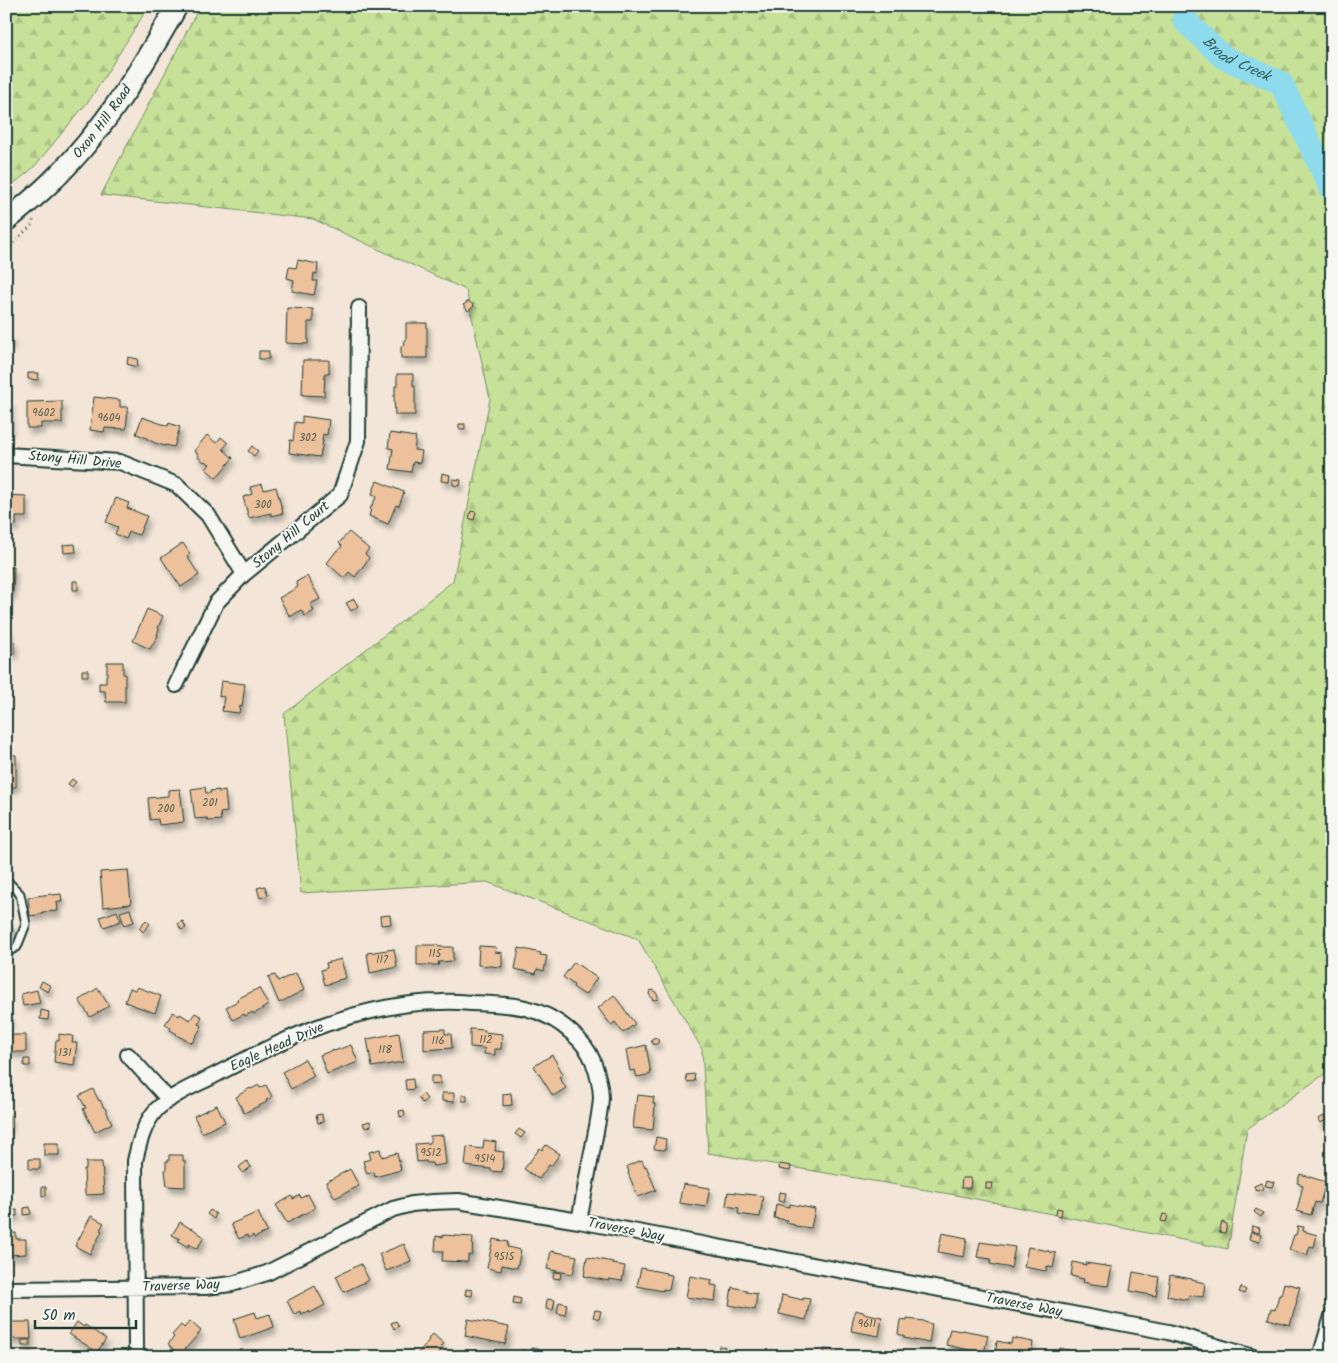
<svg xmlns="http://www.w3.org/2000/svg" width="1338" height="1363" font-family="Kalam,sans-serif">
	<defs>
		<pattern id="forest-firs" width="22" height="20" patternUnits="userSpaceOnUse" patternTransform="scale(1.25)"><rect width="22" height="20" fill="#c7e198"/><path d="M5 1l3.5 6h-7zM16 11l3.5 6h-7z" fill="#aac284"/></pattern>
		<filter id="shadow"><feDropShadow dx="3" dy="5.5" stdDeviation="2.5" flood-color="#0004"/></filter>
	</defs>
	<rect width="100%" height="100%" fill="#f3e6d8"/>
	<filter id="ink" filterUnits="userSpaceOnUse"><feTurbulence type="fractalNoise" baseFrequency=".02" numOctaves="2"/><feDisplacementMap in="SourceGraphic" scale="10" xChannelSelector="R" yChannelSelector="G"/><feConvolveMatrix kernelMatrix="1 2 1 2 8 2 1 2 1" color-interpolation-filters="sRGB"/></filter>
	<g filter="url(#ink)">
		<path fill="url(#forest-firs)" stroke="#738f66" d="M 6,6 L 149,6 L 91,98 L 33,168 L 6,190 Z
			M 200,6 L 1332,6 L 1332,1074 L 1326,1073 L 1247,1129 L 1228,1249 L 956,1195 L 708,1153 L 702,1049 L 638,939 L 487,882 L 301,893 L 284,714 L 453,581 L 490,399 L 466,290 L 313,219 L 101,195 Z"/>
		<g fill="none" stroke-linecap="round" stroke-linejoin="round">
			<path stroke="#8ddbed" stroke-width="24" id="s1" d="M 1185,6 L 1185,21 L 1223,57 L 1281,83 L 1332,190"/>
		</g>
		<path fill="#edc19c" stroke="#1f3d34" filter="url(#shadow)" d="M 298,260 L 318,264 L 317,274 L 314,273 L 313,281 L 317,281 L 314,295 L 292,291 L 294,280 L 287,278 L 289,267 L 296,268 Z
			M 469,301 L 474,306 L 468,311 L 463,305 Z
			M 287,308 L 313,309 L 313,322 L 308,322 L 308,344 L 286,343 Z
			M 406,323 L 427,323 L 427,358 L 401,358 L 401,346 L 405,345 L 404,340 L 406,340 Z
			M 6,337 L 11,337 L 11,344 L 6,344 Z
			M 259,351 L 269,351 L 269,359 L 259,359 Z
			M 128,357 L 138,359 L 137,367 L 127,364 Z
			M 303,360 L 329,360 L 329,373 L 325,373 L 324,396 L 302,395 Z
			M 28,373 L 39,373 L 38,380 L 28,379 Z
			M 397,374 L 413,374 L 413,386 L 415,386 L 415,415 L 395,415 L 394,395 L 395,395 L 395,386 L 397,386 Z
			M 94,397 L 120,400 L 120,407 L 128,407 L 126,429 L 105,428 L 104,432 L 90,430 Z
			M 62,401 L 62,423 L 41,423 L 41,428 L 27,428 L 27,402 Z
			M 6,402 L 10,402 L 10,429 L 6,429 Z
			M 302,416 L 329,420 L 327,435 L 323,434 L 322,441 L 323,441 L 320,457 L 289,453 L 290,440 L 293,441 L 295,422 L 302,423 Z
			M 142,417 L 168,426 L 169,423 L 180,427 L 174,447 L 165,445 L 165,446 L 155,443 L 147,439 L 147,438 L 136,434 Z
			M 459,424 L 465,424 L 465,429 L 459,429 Z
			M 390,433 L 416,437 L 414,450 L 422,451 L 420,463 L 413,462 L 411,472 L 390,469 L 393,449 L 388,448 Z
			M 207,435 L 216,443 L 221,437 L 228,443 L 223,449 L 233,458 L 216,478 L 206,469 L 210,464 L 205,461 L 204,462 L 198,457 L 199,455 L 194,451 Z
			M 252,446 L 258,451 L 254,456 L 248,451 Z
			M 442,473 L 450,475 L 449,482 L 441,481 Z
			M 453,479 L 461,480 L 460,486 L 453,485 Z
			M 377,481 L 404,492 L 399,506 L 396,505 L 388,524 L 369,516 L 371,509 L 370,509 L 377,496 L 372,494 Z
			M 262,484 L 264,490 L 276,487 L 283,513 L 271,516 L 271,513 L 249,518 L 243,497 L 252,494 L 250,487 Z
			M 6,495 L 26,496 L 26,517 L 16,517 L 16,525 L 6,525 Z
			M 116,498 L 129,503 L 127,508 L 147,516 L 139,535 L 129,532 L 126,539 L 115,534 L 118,527 L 106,522 Z
			M 471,511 L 476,512 L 474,520 L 469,518 Z
			M 349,532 L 369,549 L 365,554 L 369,558 L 355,577 L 349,572 L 344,578 L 327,563 L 337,550 L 338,551 L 342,546 L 339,543 Z
			M 183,543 L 190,554 L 187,556 L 199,575 L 181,587 L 161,558 Z
			M 75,544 L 76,552 L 64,553 L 63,545 Z
			M 6,567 L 14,567 L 13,594 L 7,594 L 7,602 Z
			M 307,576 L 320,599 L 310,604 L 314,611 L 305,616 L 301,610 L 290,617 L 279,598 L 298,587 L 296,582 Z
			M 73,581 L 78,581 L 78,590 L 73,590 Z
			M 354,599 L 358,606 L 351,611 L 346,603 Z
			M 147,609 L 163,616 L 158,628 L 159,629 L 157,635 L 158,635 L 150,649 L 133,641 Z
			M 6,628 L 9,628 L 9,641 L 14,641 L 14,654 L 7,654 L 7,664 Z
			M 107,662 L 123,662 L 123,674 L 125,674 L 125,702 L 106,702 L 105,691 L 99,691 L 99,683 L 106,683 L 106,675 L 107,675 Z
			M 82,670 L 88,670 L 88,676 L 82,676 Z
			M 221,681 L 245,684 L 242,707 L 240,706 L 239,713 L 222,711 L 224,697 L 219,696 Z
			M 6,755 L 16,755 L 16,787 L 6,787 Z
			M 72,779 L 76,782 L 72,787 L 68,784 Z
			M 205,787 L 206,793 L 211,793 L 210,791 L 219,790 L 219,792 L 225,791 L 227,812 L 220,813 L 221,820 L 208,821 L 207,818 L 195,819 L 191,789 Z
			M 180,789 L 184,822 L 159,825 L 158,819 L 150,820 L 148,798 L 168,796 L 168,790 Z
			M 128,870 L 131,904 L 103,907 L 100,872 Z
			M 265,886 L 268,895 L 260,898 L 257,888 Z
			M 52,894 L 52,895 L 61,894 L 62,902 L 57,902 L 58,911 L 42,912 L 43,914 L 30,916 L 28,897 Z
			M 130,909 L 134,922 L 124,925 L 120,912 Z
			M 117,911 L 121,921 L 104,927 L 100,917 Z
			M 390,915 L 391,924 L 381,925 L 380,916 Z
			M 146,920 L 150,924 L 143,932 L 139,928 Z
			M 183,921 L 186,928 L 181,930 L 178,923 Z
			M 12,924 L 13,934 L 6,935 L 6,925 Z
			M 417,945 L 439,945 L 439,947 L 453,947 L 453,961 L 438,962 L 439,965 L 417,965 Z
			M 479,946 L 496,947 L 495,952 L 502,953 L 502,967 L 478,965 Z
			M 519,948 L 541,953 L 540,955 L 547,956 L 544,971 L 537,969 L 536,974 L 515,969 Z
			M 394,949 L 397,967 L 370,973 L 367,953 Z
			M 341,959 L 346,978 L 338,980 L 338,981 L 325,985 L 321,970 L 327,968 L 326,963 Z
			M 574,962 L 597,978 L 585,995 L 573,987 L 574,985 L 563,977 Z
			M 296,973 L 304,990 L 279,1003 L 268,977 L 275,975 L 278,981 Z
			M 42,981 L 51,986 L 48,992 L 39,987 Z
			M 137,987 L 161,996 L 155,1013 L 125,1002 L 130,988 L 135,990 Z
			M 98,988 L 109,1006 L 90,1017 L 79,1000 Z
			M 259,988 L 268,1005 L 254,1014 L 253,1012 L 245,1016 L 244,1014 L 233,1020 L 226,1007 L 238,1001 L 237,999 Z
			M 37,990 L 40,1003 L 23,1006 L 21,994 Z
			M 653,990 L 655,991 L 658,996 L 658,999 L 655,1000 L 652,999 L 649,994 L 650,991 Z
			M 614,995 L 635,1024 L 623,1033 L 615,1022 L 611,1025 L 598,1008 Z
			M 41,1010 L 49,1012 L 48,1020 L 40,1019 Z
			M 173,1012 L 179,1016 L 180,1014 L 190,1020 L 195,1013 L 202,1017 L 198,1024 L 202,1026 L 192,1043 L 176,1035 L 177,1034 L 170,1030 L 171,1028 L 165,1024 Z
			M 6,1014 L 9,1014 L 9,1025 L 6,1025 Z
			M 445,1029 L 445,1034 L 451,1034 L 452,1048 L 424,1050 L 424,1030 Z
			M 470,1029 L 485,1030 L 484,1032 L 502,1034 L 501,1049 L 495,1049 L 495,1055 L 484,1054 L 485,1049 L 483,1048 L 470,1047 Z
			M 399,1033 L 403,1062 L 372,1067 L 367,1039 Z
			M 59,1034 L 73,1036 L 72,1043 L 77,1043 L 74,1065 L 54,1062 L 56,1040 L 59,1041 Z
			M 10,1035 L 26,1035 L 26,1052 L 10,1052 Z
			M651.5 1041a3.5 3.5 0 1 1 7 0a3.5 3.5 0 1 1-7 0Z
			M 351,1045 L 358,1062 L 327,1074 L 320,1055 L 333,1050 L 334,1051 Z
			M 646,1045 L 651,1074 L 637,1077 L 635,1070 L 630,1071 L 626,1050 Z
			M 552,1055 L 563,1074 L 559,1077 L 566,1088 L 553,1096 L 534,1066 Z
			M 24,1059 L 30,1059 L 30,1066 L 24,1066 Z
			M 305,1059 L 314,1076 L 291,1089 L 282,1072 Z
			M 694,1074 L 695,1081 L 687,1082 L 686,1075 Z
			M 431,1076 L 440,1076 L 440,1084 L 431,1085 Z
			M 413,1079 L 414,1089 L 406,1090 L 405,1080 Z
			M 259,1085 L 260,1088 L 266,1085 L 272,1097 L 266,1100 L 267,1102 L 244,1113 L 236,1097 L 250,1088 L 251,1089 Z
			M 93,1089 L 99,1101 L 100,1100 L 104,1108 L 105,1108 L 112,1123 L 95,1132 L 83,1109 L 86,1108 L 79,1096 Z
			M 442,1093 L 454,1093 L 454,1102 L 442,1101 Z
			M 511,1093 L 512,1105 L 503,1106 L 503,1094 Z
			M 423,1094 L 427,1099 L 422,1103 L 418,1098 Z
			M 462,1095 L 467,1095 L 467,1101 L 462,1101 Z
			M 638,1095 L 654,1097 L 653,1103 L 655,1104 L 653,1130 L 633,1128 L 636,1101 L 637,1102 Z
			M 217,1105 L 225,1122 L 202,1133 L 194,1116 Z
			M 404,1110 L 405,1116 L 400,1117 L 399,1111 Z
			M 322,1114 L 323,1122 L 318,1123 L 316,1115 Z
			M 6,1115 L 10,1115 L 9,1129 L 6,1129 Z
			M 1324,1116 L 1327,1120 L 1320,1123 L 1318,1119 Z
			M 370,1121 L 371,1126 L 365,1128 L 363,1123 Z
			M 519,1129 L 525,1133 L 521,1138 L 515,1134 Z
			M 443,1135 L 446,1164 L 433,1166 L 432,1163 L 427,1163 L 426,1161 L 417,1162 L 415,1144 L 430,1143 L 430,1136 Z
			M 656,1137 L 666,1139 L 665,1150 L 654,1149 Z
			M 484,1140 L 496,1142 L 495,1151 L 504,1152 L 502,1172 L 491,1171 L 491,1169 L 465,1166 L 467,1147 L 483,1149 Z
			M 44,1143 L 59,1143 L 59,1155 L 44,1155 Z
			M 546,1145 L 560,1154 L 551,1166 L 549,1165 L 539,1179 L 524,1169 L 540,1148 L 542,1150 Z
			M 380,1149 L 382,1157 L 397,1153 L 401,1170 L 375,1177 L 374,1172 L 367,1174 L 363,1161 L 371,1159 L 369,1152 Z
			M 169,1155 L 183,1155 L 183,1161 L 185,1161 L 185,1187 L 167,1186 L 165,1170 L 166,1170 L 166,1161 L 169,1161 Z
			M 29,1159 L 40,1159 L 40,1169 L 29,1169 Z
			M 642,1160 L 645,1167 L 646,1166 L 656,1190 L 638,1197 L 628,1173 L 629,1172 L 627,1166 Z
			M 247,1161 L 251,1167 L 243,1173 L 239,1167 Z
			M 86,1162 L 102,1162 L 104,1194 L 85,1195 L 84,1169 L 86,1169 Z
			M 780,1164 L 791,1166 L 790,1171 L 779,1169 Z
			M 350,1169 L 359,1186 L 335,1198 L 326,1182 Z
			M 1300,1174 L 1326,1182 L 1320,1203 L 1315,1202 L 1311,1215 L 1297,1211 L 1303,1185 L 1297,1183 Z
			M 962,1178 L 971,1178 L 970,1188 L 961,1188 Z
			M 1267,1180 L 1274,1182 L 1272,1187 L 1265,1186 Z
			M 986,1183 L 993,1183 L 992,1189 L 986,1189 Z
			M 1261,1183 L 1264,1189 L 1256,1191 L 1254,1186 Z
			M 683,1184 L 710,1188 L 706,1207 L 679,1203 Z
			M 42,1187 L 46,1187 L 46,1196 L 42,1196 Z
			M 728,1192 L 763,1196 L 760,1217 L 738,1214 L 739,1208 L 726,1206 Z
			M 779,1192 L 786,1193 L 784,1202 L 778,1201 Z
			M 308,1194 L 315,1208 L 287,1223 L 276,1205 L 292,1196 L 293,1199 L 300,1195 L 301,1198 Z
			M 776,1204 L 789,1207 L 790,1204 L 815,1209 L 811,1228 L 795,1226 L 795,1225 L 786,1223 L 787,1220 L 774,1218 Z
			M 30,1207 L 31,1214 L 24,1215 L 24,1208 Z
			M 1057,1208 L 1062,1209 L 1061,1216 L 1056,1215 Z
			M 1256,1209 L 1263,1213 L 1261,1217 L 1254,1212 Z
			M 8,1210 L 17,1210 L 17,1216 L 8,1216 Z
			M 210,1210 L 216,1214 L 214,1219 L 207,1214 Z
			M 258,1212 L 267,1232 L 254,1238 L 253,1235 L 249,1238 L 247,1235 L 239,1239 L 231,1224 Z
			M 1163,1214 L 1168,1215 L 1166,1222 L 1161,1221 Z
			M 91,1216 L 104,1223 L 100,1230 L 102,1231 L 90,1254 L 75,1246 Z
			M 180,1222 L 191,1229 L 192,1228 L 204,1237 L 197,1249 L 189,1244 L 188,1247 L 178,1241 L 180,1239 L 172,1235 Z
			M 1222,1222 L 1227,1224 L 1225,1233 L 1219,1232 Z
			M 1252,1226 L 1260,1228 L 1259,1233 L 1251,1231 Z
			M 1298,1226 L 1304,1227 L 1303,1231 L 1317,1235 L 1314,1247 L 1310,1246 L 1307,1255 L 1289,1250 L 1294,1235 L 1296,1235 Z
			M 1251,1232 L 1261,1235 L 1259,1242 L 1249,1239 Z
			M 9,1233 L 16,1233 L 16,1239 L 26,1239 L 26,1254 L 6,1255 L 6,1236 L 9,1236 Z
			M 942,1233 L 967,1238 L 964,1257 L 938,1252 Z
			M 443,1235 L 473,1237 L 472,1255 L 468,1255 L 468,1262 L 442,1261 L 443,1251 L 435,1251 L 436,1236 L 443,1237 Z
			M 493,1239 L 508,1242 L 507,1247 L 521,1250 L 517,1268 L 502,1265 L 501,1271 L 487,1268 Z
			M 980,1242 L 1015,1247 L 1011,1268 L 990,1264 L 991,1259 L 977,1257 Z
			M 404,1244 L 411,1261 L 386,1271 L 379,1254 Z
			M 1028,1247 L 1049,1251 L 1049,1252 L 1056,1253 L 1053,1268 L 1047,1266 L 1046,1271 L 1024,1267 Z
			M 551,1251 L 577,1256 L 573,1274 L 547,1269 Z
			M 587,1257 L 613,1262 L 613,1264 L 625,1266 L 622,1281 L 609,1279 L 609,1281 L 584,1276 Z
			M 1073,1262 L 1086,1265 L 1086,1263 L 1112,1267 L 1108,1286 L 1092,1284 L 1083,1282 L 1084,1279 L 1071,1276 Z
			M 361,1264 L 369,1280 L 344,1292 L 336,1276 Z
			M 641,1268 L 666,1273 L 666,1274 L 672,1275 L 669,1290 L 663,1289 L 663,1291 L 637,1286 Z
			M 554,1272 L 561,1273 L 560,1279 L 553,1278 Z
			M 1133,1272 L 1159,1277 L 1156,1296 L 1130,1291 Z
			M 1170,1275 L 1192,1279 L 1192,1280 L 1205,1283 L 1203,1297 L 1189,1295 L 1188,1300 L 1167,1296 Z
			M 690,1276 L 712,1280 L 711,1285 L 717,1286 L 715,1301 L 686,1297 Z
			M 1284,1283 L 1300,1287 L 1296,1300 L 1297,1301 L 1290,1325 L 1268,1319 L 1271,1309 L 1275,1310 L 1279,1295 L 1281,1295 Z
			M 315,1286 L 325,1305 L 310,1313 L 308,1311 L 301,1314 L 300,1311 L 294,1314 L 287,1301 Z
			M 732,1287 L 746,1290 L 746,1292 L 757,1294 L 755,1310 L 729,1305 Z
			M 1241,1287 L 1246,1290 L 1244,1294 L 1239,1292 Z
			M 466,1289 L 473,1290 L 472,1296 L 465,1295 Z
			M 782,1295 L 803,1300 L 803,1298 L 810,1299 L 806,1320 L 779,1314 Z
			M 514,1297 L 521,1299 L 520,1305 L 513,1304 Z
			M 547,1299 L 555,1300 L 553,1310 L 546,1309 Z
			M 559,1302 L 567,1304 L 565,1315 L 557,1313 Z
			M 595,1310 L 601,1311 L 599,1319 L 593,1317 Z
			M 855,1310 L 863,1312 L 863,1313 L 882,1317 L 879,1336 L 851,1331 Z
			M 255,1312 L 257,1318 L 270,1314 L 274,1327 L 240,1339 L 234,1319 Z
			M 468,1319 L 509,1327 L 505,1344 L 465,1336 Z
			M 907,1319 L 924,1321 L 924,1322 L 932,1324 L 929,1343 L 904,1338 L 904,1336 L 898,1334 L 900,1320 L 907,1321 Z
			M 190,1321 L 201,1331 L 180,1355 L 168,1344 L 174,1337 L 172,1335 L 181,1325 L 184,1328 Z
			M 396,1321 L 399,1326 L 394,1329 L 391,1323 Z
			M 6,1322 L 30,1322 L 31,1339 L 6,1339 Z
			M 77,1322 L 84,1327 L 85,1325 L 106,1339 L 97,1352 L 69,1334 Z
			M 950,1329 L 961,1331 L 962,1330 L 988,1335 L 984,1353 L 946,1345 Z
			M 433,1334 L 444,1344 L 439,1349 L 441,1351 L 436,1357 L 415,1357 L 429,1340 L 428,1339 Z
			M 1012,1338 L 1033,1342 L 1031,1357 L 1000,1357 L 995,1356 L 997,1341 L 1011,1344 Z
			M 22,1340 L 30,1340 L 30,1346 L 22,1346 Z
			M 719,1346 L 725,1347 L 724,1352 L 718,1351 Z
			M 532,1348 L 538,1349 L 537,1353 L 554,1357 L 520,1357 L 521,1350 L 531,1352 Z
			M 1060,1348 L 1081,1353 L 1080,1357 L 1051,1357 L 1052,1353 L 1058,1354 Z
			M 824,1349 L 834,1350 L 834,1357 L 824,1357 Z"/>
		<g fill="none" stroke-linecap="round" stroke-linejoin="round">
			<defs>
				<path id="service" d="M 6,882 L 8,882 L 20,894 L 26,924 L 17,947 L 6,953"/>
				<path id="minor" d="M 6,455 L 120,462 L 177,485 L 208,515 L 244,574
					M 176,685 L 216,603 L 244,574 L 340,495 L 358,441 L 359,308
					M 128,1055 L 169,1100
					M 6,1289 L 205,1287 L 232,1284 L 267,1273 L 393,1209 L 412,1204 L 432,1202 L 458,1201 L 579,1221 L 1168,1332 L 1253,1357
					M 136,1357 L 135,1161 C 139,1143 144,1123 157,1109 C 174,1093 199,1084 219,1073 C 254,1055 289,1037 326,1024 C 362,1012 402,1002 441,1002 C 451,1001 461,1002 471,1003 C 511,1004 542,1005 573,1034 C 581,1041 589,1051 593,1061 C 597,1072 601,1086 601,1098 C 600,1114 596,1131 593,1147 C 588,1171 584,1196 579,1221
					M 1320,1357 L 1332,1316"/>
				<g id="secondary">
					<path id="s2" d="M 6,221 C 22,208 38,195 52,181 C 104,131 142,68 177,6"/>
				</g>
			</defs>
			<use href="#service" stroke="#1f3d34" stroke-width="11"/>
			<use href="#minor" stroke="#1f3d34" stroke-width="18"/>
			<use href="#secondary" stroke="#1f3d34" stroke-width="24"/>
			<path stroke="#1f3d34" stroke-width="2.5" stroke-dasharray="1 4" stroke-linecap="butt" d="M 6,185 L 13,195
				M 6,250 L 33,224 L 33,220"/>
			<use href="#service" stroke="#f6f6f2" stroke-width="7"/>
			<use href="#minor" stroke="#f6f6f2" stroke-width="14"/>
			<use href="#secondary" stroke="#f6f6f2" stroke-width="20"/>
		</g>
	</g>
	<g text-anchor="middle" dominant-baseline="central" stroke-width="4" stroke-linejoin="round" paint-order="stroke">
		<g font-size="11" fill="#525e4e">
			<text x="44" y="413">9602</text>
			<text x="109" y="418">9604</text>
			<text x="308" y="438">302</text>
			<text x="263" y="505">300</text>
			<text x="210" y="803">201</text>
			<text x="166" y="809">200</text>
			<text x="435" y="954">115</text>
			<text x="382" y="960">117</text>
			<text x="486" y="1040">112</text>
			<text x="438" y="1041">116</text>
			<text x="385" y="1050">118</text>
			<text x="65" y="1053">131</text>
			<text x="431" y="1153">9512</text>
			<text x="485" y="1159">9514</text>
			<text x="504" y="1257">9515</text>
			<text x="867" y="1324">9611</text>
		</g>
		<g font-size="14" fill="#1f3d34" stroke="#f6f6f2">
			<text stroke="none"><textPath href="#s2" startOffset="139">Oxon Hill Road</textPath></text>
			<text transform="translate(75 460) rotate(5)">Stony Hill Drive</text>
			<text transform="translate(291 535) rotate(-40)">Stony Hill Court</text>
			<text transform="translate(277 1047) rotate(-24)">Eagle Head Drive</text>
			<text transform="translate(626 1230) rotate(11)">Traverse Way</text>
			<text transform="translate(181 1286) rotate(-2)">Traverse Way</text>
			<text transform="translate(1024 1305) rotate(11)">Traverse Way</text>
		</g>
		<g font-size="15" font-style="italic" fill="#355d59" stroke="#f6f6f2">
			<text stroke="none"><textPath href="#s1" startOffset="80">Broad Creek</textPath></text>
		</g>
	</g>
	<rect width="1338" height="1363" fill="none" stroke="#f6f6f2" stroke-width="25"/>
	<rect x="12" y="12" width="1313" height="1338" fill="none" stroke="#1f3d34" stroke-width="2" filter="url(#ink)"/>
	<path d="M35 1320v8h101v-8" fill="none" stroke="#1f3d34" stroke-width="2.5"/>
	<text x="42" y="1320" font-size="15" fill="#1f3d34" stroke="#f6f6f2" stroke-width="4" paint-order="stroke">50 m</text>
</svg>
